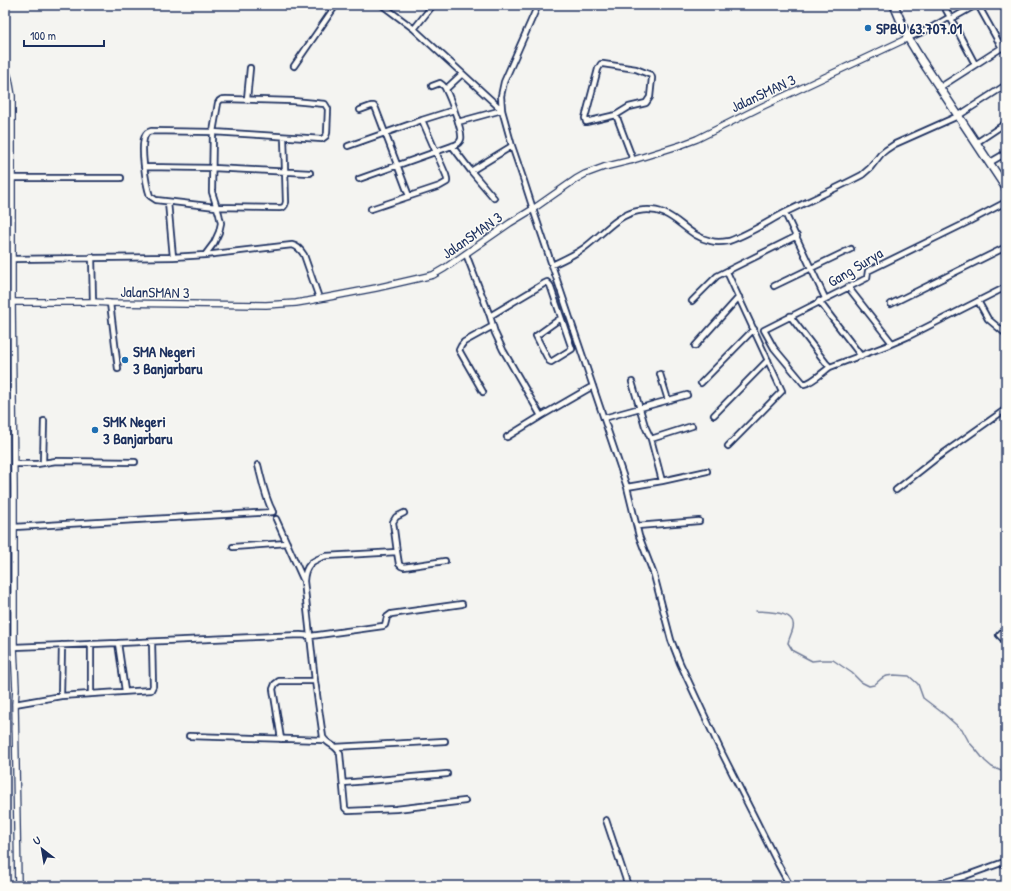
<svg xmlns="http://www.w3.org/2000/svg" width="1011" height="891" font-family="'Patrick Hand',sans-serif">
	<rect width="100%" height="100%" fill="#f4f4f1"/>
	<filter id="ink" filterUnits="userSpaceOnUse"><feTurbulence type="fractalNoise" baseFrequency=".025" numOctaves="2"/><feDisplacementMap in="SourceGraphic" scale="8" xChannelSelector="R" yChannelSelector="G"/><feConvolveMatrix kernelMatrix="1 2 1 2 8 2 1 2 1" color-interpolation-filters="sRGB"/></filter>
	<g filter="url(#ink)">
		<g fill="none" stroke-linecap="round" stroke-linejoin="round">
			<path stroke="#717c98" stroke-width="1.5" d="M 756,611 C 767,612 797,611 793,628 C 792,633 789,638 788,643 L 793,651 L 812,661 L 821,660 L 833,660 L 852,673 L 861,682 L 869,686 L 874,685 L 882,678 L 887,676 L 894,675 L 909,676 L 918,684 L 923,698 L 944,714 L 963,731 L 969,742 L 977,751 L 985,761 L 992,767 L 1006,773"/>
			<defs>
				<path id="minor" d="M 382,5 L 414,29 L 502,110
					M 538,5 L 504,82 L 501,96 L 502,110 L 512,146 L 524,181 L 533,209 L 627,487 L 639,536 L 654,575 L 671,640 L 680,663 L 722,753 L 778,864 L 790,886
					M 978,5 L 1002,48
					M 950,17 L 975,64
					M 951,19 L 976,5
					M 414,29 L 433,5
					M 908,38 L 929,29 L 950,17 L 946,10 L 947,5
					M 601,64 L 603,64 L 636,69 L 651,75 L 652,78 L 650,97 L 646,103 L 629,107 L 616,115 L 586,122 L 585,118 L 598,69 Z
					M 294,66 L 336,5
					M 939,88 L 1006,45
					M 446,89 L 462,74
					M 247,99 L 250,68
					M 360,110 L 371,106 L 374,106 L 376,109 L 409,196
					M 616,115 L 633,160
					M 458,122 L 502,110
					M 976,143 L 1006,123
					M 348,146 L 422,120 L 454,110
					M 452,146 L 471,171 L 494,198
					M 989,163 L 1006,153
					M 144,167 L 213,168 L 310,173
					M 471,171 L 512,146
					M 12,178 L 121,178
					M 359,179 L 452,146 C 456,145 460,143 461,139 C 463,131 450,98 446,90 C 445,87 443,85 440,83 L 432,86
					M 168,202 L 173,257
					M 371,209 L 440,186 L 447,182 L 447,179 L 446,175 L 422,120
					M 785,213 L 825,298
					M 466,254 L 490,316 L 495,333 L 503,350 L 541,416
					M 205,255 L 292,245 C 298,246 301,250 304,255 L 319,298
					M 92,257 L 93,302
					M 12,259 L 173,257 L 205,255 L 214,243 L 219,232 L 221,223 L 219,214 L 212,192 L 213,132 L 218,103 C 220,99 222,99 226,99 L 293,101 L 325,104 L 328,109 L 327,133 L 326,136 L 322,139 L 213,132 L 151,131 C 149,132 147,132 146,134 C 139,143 146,185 150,196 L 156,200 L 216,207 L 280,208 C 284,208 285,206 286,202 L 284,137
					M 552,265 C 563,260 574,255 584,248 C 602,235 616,215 638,211 C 674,204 682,235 711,241 C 717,243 723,242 729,241 C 749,234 767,222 786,212 C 811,200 837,188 862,175 L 870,168 L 881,154 L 886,150 L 895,144 L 958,116 L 1006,85
					M 727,272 L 782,391 L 728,446
					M 774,286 L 851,249
					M 848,287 L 892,343
					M 692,301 L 717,276 L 797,236
					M 819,301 L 861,356
					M 978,301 L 988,319 L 1006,334
					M 110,303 L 118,369
					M 891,304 L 1006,247
					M 490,316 L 545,283 L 547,282 L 550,285 L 572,349 L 551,362 L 549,361 L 536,336 L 561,318
					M 790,316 L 826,363 L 830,367 L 886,346 L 909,336 L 1006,287
					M 695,346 L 739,297
					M 830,367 C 823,372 812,383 804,384 L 774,348 L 764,330 L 867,278 L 868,271 L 968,222 L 1006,202
					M 660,374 L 668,400
					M 632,382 L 645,426 L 651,439 L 662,481
					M 701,383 L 754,329
					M 483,392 L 459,350 L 461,346 L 464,342 L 493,326
					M 714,415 L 768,360
					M 604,418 L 687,395
					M 507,437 L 541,416 L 593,386
					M 651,439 L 692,426
					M 43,462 L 44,421
					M 14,464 L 37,464 L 56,461 L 135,462
					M 627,487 L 662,481 L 707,471
					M 896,490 L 934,460 L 1006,409
					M 276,519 L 303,579
					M 637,526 L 699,521
					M 14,527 L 273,512 C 265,498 262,481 258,465
					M 233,547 L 287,543
					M 397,552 L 393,522 L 396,517 L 404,513
					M 445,561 L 404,567 L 401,566 L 399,564 L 397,552 L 326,556 C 312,560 305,565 304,581 L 315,681 L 323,737 C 327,745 337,745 340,754 L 345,808 L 348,811 L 396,809 L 465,801
					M 1006,628 L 999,635 L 1006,642
					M 118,643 L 125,691
					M 91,644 L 91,694
					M 14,647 L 118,643 L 300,635 L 311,636 L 383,626 L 385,625 L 387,617 L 391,614 L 462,604
					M 61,696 L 62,645
					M 15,704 L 61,696 L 151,690 L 153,686 L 152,642
					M 189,736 L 324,740
					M 281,739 L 273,689 L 275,684 L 279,681 L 315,681
					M 335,747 L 445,741
					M 343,783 L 447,774
					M 606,820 L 628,886
					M 932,886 L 965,876 L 1004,862 L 1006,862"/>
				<path id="tertiary" d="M 5,67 L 9,79 L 12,96 L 12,302 L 14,488 L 14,647 L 16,689 L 15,704 L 18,886
					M 12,302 L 93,302 L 110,303 L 266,305 L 296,303 L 308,301 L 376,288 L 433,275 L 445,268 L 510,223 L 533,209 L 576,179 L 585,174 L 604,167 L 633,160 L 681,145 L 697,139 L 761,107 L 908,38"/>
				<path id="primary" d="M 894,5 L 908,38 L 922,61 L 1006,188"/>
			</defs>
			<use href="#minor" stroke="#1b2f5e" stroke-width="8"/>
			<use href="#tertiary" stroke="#1b2f5e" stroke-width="8"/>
			<use href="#primary" stroke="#1b2f5e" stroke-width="10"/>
			<use href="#minor" stroke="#fdfcf7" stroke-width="4.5"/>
			<use href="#tertiary" stroke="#fdfcf7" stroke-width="5.5"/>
			<use href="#primary" stroke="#fdfcf7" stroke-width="7"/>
		</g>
	</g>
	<g fill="#1f6fb2" stroke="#fdfcf7" stroke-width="1.5">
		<circle cx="868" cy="28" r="4"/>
		<circle cx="125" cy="360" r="4"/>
		<circle cx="95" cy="430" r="4"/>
	</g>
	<g text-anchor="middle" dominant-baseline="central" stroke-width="3" stroke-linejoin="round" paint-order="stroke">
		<g font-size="15" font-weight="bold" fill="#1b2f5e" stroke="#fdfcf7" text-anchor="start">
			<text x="876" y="28">SPBU 63.707.01</text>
			<text x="133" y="351">SMA Negeri<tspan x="133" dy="17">3 Banjarbaru</tspan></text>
			<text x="103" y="421">SMK Negeri<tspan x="103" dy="17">3 Banjarbaru</tspan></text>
		</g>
		<g font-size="15" fill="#1b2f5e" stroke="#fdfcf7">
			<text transform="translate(763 93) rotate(-25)">JalanSMAN 3</text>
			<text transform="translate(472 235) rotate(-35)">JalanSMAN 3</text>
			<text transform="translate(855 267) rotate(-31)">Gang Surya</text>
			<text transform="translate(155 292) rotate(1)">JalanSMAN 3</text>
		</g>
	</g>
	<rect width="1011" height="891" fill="none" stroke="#fdfcf7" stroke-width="20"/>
	<rect x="10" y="10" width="991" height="871" fill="none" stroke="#1b2f5e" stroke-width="1.5" filter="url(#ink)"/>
	<g transform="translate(42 849) rotate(329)" stroke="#fdfcf7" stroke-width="3" paint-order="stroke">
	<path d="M0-3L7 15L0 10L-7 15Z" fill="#1b2f5e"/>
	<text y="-6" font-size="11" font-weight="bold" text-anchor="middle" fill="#1b2f5e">U</text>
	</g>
	<path d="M24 40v6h80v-6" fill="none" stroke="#1b2f5e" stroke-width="2"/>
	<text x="30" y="40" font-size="12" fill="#1b2f5e" stroke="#fdfcf7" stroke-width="3" paint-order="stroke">100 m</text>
</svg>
